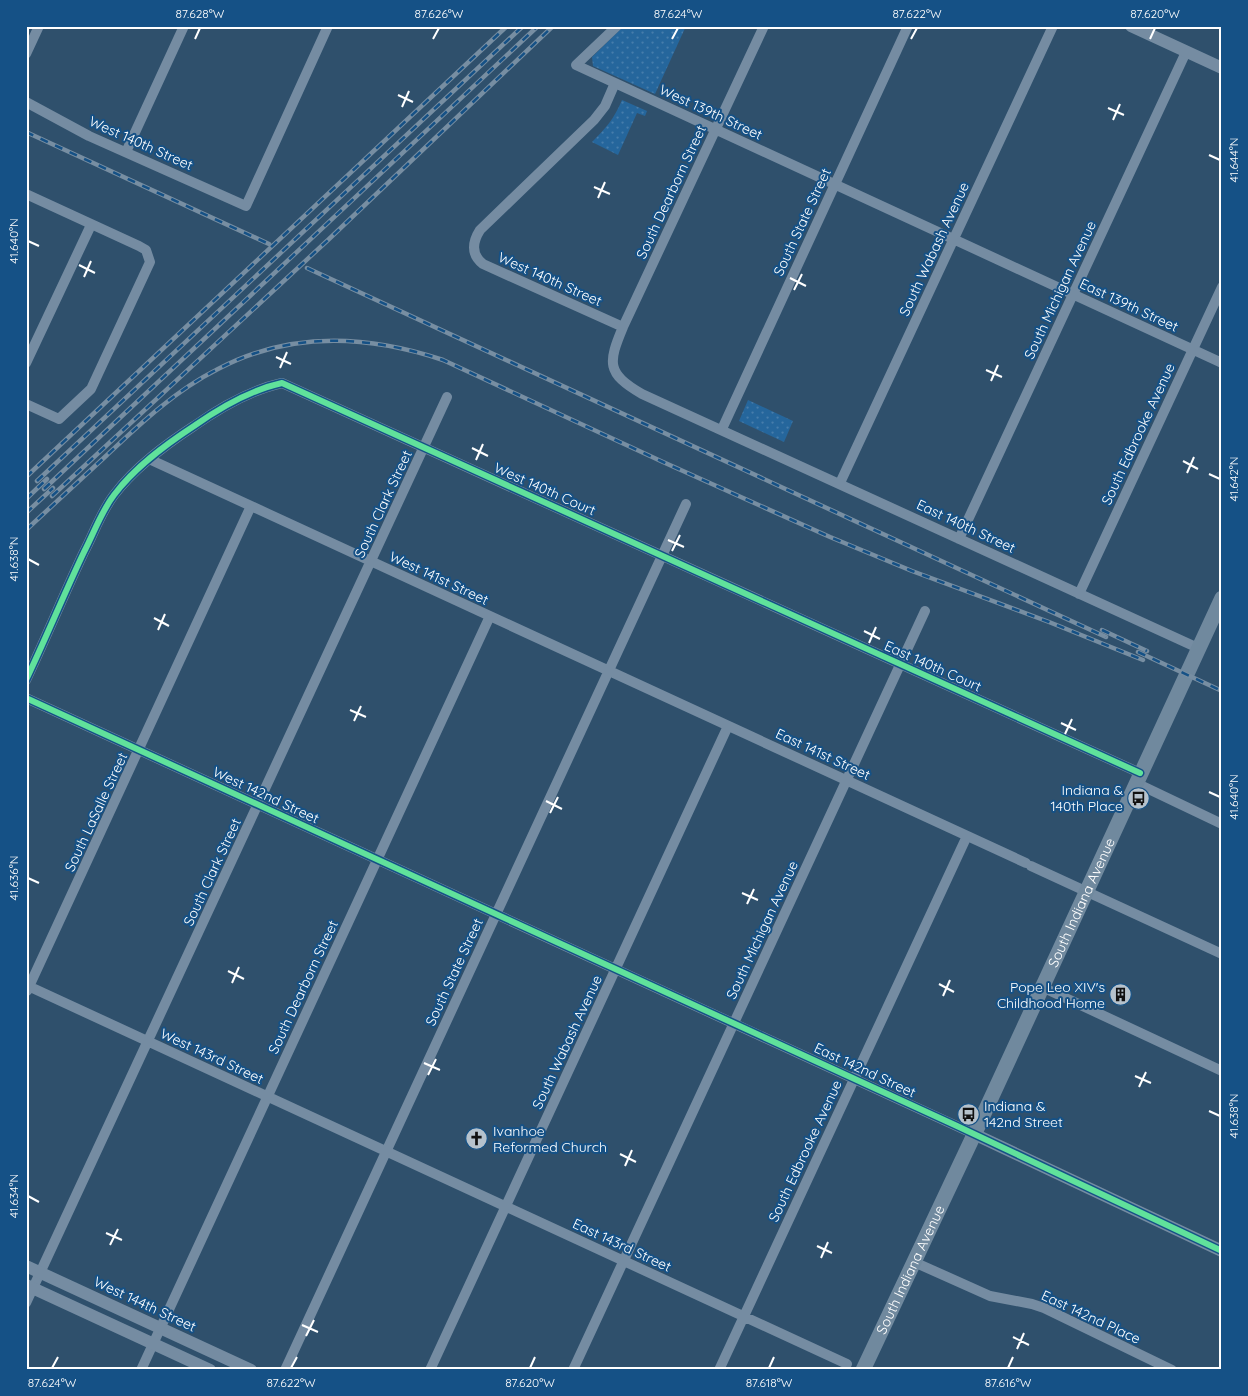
<svg xmlns="http://www.w3.org/2000/svg" width="1248" height="1396" font-family="Quicksand,sans-serif">
	<defs>
		<pattern id="grass-dots" width="8" height="8" patternUnits="userSpaceOnUse" patternTransform="scale(1.25)"><rect width="8" height="8" fill="#25669c"/><path d="M2 2h.1M6 6h.1" fill="none" stroke="#467dab" stroke-width="1.8" stroke-linecap="round"/></pattern>
	</defs>
	<rect width="100%" height="100%" fill="#2f506c"/>
	<path fill="url(#grass-dots)" d="M 624,26 L 686,26 L 655,94 L 593,66 L 592,57 Z
		M 622,100 L 647,111 L 645,116 L 637,113 L 618,155 L 592,142 C 606,128 614,119 622,100 Z
		M 748,400 L 793,421 L 784,442 L 739,421 Z"/>
	<g fill="none" stroke-linecap="round" stroke-linejoin="round">
		<path stroke="#758ca2" stroke-width="10" d="M 617,26 L 576,65 L 1222,363
			M 764,26 L 623,327 C 608,363 606,373 642,394 L 1198,648
			M 26,54 L 39,26
			M 615,83 L 605,106 L 594,120 L 480,230 C 473,241 470,254 483,264 L 623,327
			M 26,102 L 89,136 L 246,206 L 328,26
			M 126,152 L 184,26
			M 26,194 L 139,246 L 146,250 L 150,262 L 91,389 L 59,419 L 26,404
			M 26,363 L 91,225
			M 722,429 L 908,26
			M 149,459 L 1026,863
			M 840,483 L 1053,26
			M 959,539 L 1186,52
			M 1079,594 L 1222,287
			M 26,680 C 46,638 64,594 84,552 C 94,533 101,512 114,495 C 135,467 165,445 194,426 C 221,407 250,390 282,383 L 1140,773
			M 26,698 L 974,1134
			M 1136,783 L 1222,824
			M 1031,866 L 1222,954
			M 26,985 L 847,1364
			M 1042,987 L 1222,1071
			M 27,991 L 251,506
			M 914,1262 L 990,1296 L 1032,1304 L 1044,1308 L 1172,1370
			M 26,1303 L 447,397
			M 141,1370 L 490,616
			M 285,1370 L 686,504
			M 430,1370 L 728,726
			M 573,1370 L 925,611
			M 719,1370 L 967,836"/>
		<path stroke="#758ca2" stroke-width="12" d="M 1131,26 L 1222,68
			M 974,1134 L 1222,1251
			M 26,1266 L 251,1370
			M 26,1285 L 210,1370"/>
		<path stroke="#70899e" stroke-width="15" id="s1" d="M 863,1370 L 981,1120 L 1222,598"/>
		<defs>
			<path id="rail" d="M 26,132 L 269,244
				M 307,268 L 1106,637
				M 26,477 L 507,26
				M 37,481 L 523,26
				M 44,489 L 538,26
				M 52,496 L 328,240 L 553,26
				M 26,499 L 47,479
				M 26,513 L 53,488
				M 26,530 C 53,505 80,480 107,455 C 141,423 176,390 218,369 C 290,331 368,335 443,360 L 663,462 L 830,537 L 912,571 L 1049,622 L 1143,660
				M 1102,630 L 1147,651
				M 1138,652 L 1222,691"/>
		</defs>
		<use href="#rail" stroke="#778ea2" stroke-width="4.5"/>
		<use href="#rail" stroke="#155186" stroke-width="2.5" stroke-dasharray="8" stroke-linecap="butt"/>
		<defs>
			<path id="cycleway" d="M 26,680 C 46,638 64,594 84,552 C 94,533 101,512 114,495 C 135,467 165,445 194,426 C 221,407 250,390 282,383 L 1140,773
				M 26,698 L 957,1126 L 1222,1251"/>
		</defs>
		<use href="#cycleway" stroke="#155186" stroke-width="9"/>
		<use href="#cycleway" stroke="#60e19b" stroke-width="6"/>
	</g>
	<path fill="none" stroke="#fff" stroke-width="2" d="M 195,39 L 200,28M 433,39 L 439,28M 672,39 L 678,28M 911,39 L 917,28M 1150,39 L 1155,28M 398,95 L 413,102M 402,107 L 409,91M 1108,108 L 1124,115M 1113,120 L 1120,104M 1209,155 L 1220,160M 594,187 L 610,194M 598,198 L 605,182M 28,241 L 39,246M 79,265 L 95,273M 84,277 L 91,261M 790,278 L 806,286M 794,290 L 802,274M 276,357 L 291,364M 280,368 L 287,352M 986,370 L 1002,377M 991,381 L 998,365M 472,448 L 488,456M 476,460 L 483,444M 1183,461 L 1198,469M 1187,473 L 1194,457M 1209,474 L 1220,479M 668,540 L 684,547M 672,551 L 680,535M 28,559 L 39,565M 154,618 L 169,626M 158,630 L 165,614M 864,631 L 880,639M 869,643 L 876,627M 350,710 L 366,717M 354,721 L 361,706M 1061,723 L 1076,730M 1065,734 L 1072,719M 1209,792 L 1220,797M 546,801 L 562,809M 550,813 L 558,797M 28,878 L 39,883M 742,893 L 758,900M 747,904 L 754,889M 228,971 L 244,979M 232,983 L 239,967M 939,984 L 954,992M 943,996 L 950,980M 424,1063 L 440,1070M 428,1075 L 436,1059M 1135,1076 L 1151,1083M 1139,1087 L 1146,1072M 1209,1111 L 1220,1116M 620,1154 L 636,1162M 625,1166 L 632,1150M 28,1196 L 39,1202M 106,1233 L 122,1240M 110,1245 L 118,1229M 817,1246 L 832,1253M 821,1258 L 828,1242M 302,1325 L 318,1332M 306,1336 L 314,1320M 1013,1337 L 1029,1345M 1017,1349 L 1024,1333M 52,1368 L 58,1357M 291,1368 L 297,1357M 530,1368 L 535,1357M 769,1368 L 774,1357M 1008,1368 L 1013,1357"/>
	<defs>
		<symbol id="bus-disc" viewBox="-11 -11 22 22"><circle r="9.5" fill="#b6c2cc" stroke="#155186"/><path d="M-5-6H5V4H4V6H2V4H-2V6H-4V4H-5ZM-3.5-4V0h7V-4ZM-3.5 1.2v1.5H-2V1.2ZM2 1.2v1.5H3.5V1.2Z" fill="#111"/></symbol>
		<symbol id="building-disc" viewBox="-11 -11 22 22"><circle r="9.5" fill="#b6c2cc" stroke="#155186"/><path d="M-4-6H4V6H1V3H-1V6H-4ZM-2.5-4.3h1.7v1.8h-1.7ZM.8-4.3h1.7v1.8H.8ZM-2.5-1h1.7V.8h-1.7ZM.8-1h1.7V.8H.8Z" fill="#111"/></symbol>
		<symbol id="church-disc" viewBox="-11 -11 22 22"><circle r="9.5" fill="#b6c2cc" stroke="#155186"/><path d="M-1.2-6h2.4v3.5h3.3v2.4h-3.3V6h-2.4V-.1h-3.3v-2.4h3.3Z" fill="#111"/></symbol>
	</defs>
	<g fill-rule="evenodd">
		<use href="#bus-disc" x="1126" y="786" width="25" height="25"/>
		<use href="#building-disc" x="1108" y="982" width="25" height="25"/>
		<use href="#bus-disc" x="956" y="1102" width="25" height="25"/>
		<use href="#church-disc" x="464" y="1126" width="25" height="25"/>
	</g>
	<g text-anchor="middle" dominant-baseline="central" stroke-width="4" stroke-linejoin="round" paint-order="stroke">
		<g font-size="14" fill="#fff" stroke="#155186">
			<text transform="translate(711 112) rotate(25)">West 139th Street</text>
			<text transform="translate(141 143) rotate(24)">West 140th Street</text>
			<text transform="translate(671 192) rotate(-65)">South Dearborn Street</text>
			<text transform="translate(802 222) rotate(-65)">South State Street</text>
			<text transform="translate(934 249) rotate(-65)">South Wabash Avenue</text>
			<text transform="translate(550 279) rotate(24)">West 140th Street</text>
			<text transform="translate(1060 290) rotate(-65)">South Michigan Avenue</text>
			<text transform="translate(1129 305) rotate(25)">East 139th Street</text>
			<text transform="translate(1138 434) rotate(-65)">South Edbrooke Avenue</text>
			<text transform="translate(545 489) rotate(24)">West 140th Court</text>
			<text transform="translate(383 504) rotate(-65)">South Clark Street</text>
			<text transform="translate(966 526) rotate(25)">East 140th Street</text>
			<text transform="translate(439 578) rotate(25)">West 141st Street</text>
			<text transform="translate(933 666) rotate(24)">East 140th Court</text>
			<text transform="translate(823 754) rotate(25)">East 141st Street</text>
			<text transform="translate(266 795) rotate(25)">West 142nd Street</text>
			<text transform="translate(96 812) rotate(-65)">South LaSalle Street</text>
			<text transform="translate(212 872) rotate(-65)">South Clark Street</text>
			<text stroke="none"><textPath href="#s1" startOffset="516">South Indiana Avenue</textPath></text>
			<text transform="translate(762 930) rotate(-65)">South Michigan Avenue</text>
			<text transform="translate(454 972) rotate(-65)">South State Street</text>
			<text transform="translate(303 987) rotate(-65)">South Dearborn Street</text>
			<text transform="translate(567 1042) rotate(-65)">South Wabash Avenue</text>
			<text transform="translate(212 1056) rotate(25)">West 143rd Street</text>
			<text transform="translate(865 1070) rotate(25)">East 142nd Street</text>
			<text transform="translate(805 1151) rotate(-65)">South Edbrooke Avenue</text>
			<text transform="translate(622 1245) rotate(25)">East 143rd Street</text>
			<text stroke="none"><textPath href="#s1" startOffset="111">South Indiana Avenue</textPath></text>
			<text transform="translate(145 1304) rotate(25)">West 144th Street</text>
			<text transform="translate(1091 1317) rotate(25)">East 142nd Place</text>
		</g>
		<g font-size="14" fill="#fff" stroke="#155186" text-anchor="end">
			<text x="1123" y="790">Indiana &amp;<tspan x="1123" dy="16">140th Place</tspan></text>
			<text x="1105" y="987">Pope Leo XIV's<tspan x="1105" dy="16">Childhood Home</tspan></text>
			<text x="984" y="1106" text-anchor="start">Indiana &amp;<tspan x="984" dy="16">142nd Street</tspan></text>
			<text x="493" y="1131" text-anchor="start">Ivanhoe<tspan x="493" dy="16">Reformed Church</tspan></text>
		</g>
	</g>
	<rect width="1248" height="1396" fill="none" stroke="#155186" stroke-width="55"/>
	<rect x="28" y="28" width="1192" height="1340" fill="none" stroke="#fff" stroke-width="2"/>
	<g font-size="12" text-anchor="middle" fill="#fff">
		<text x="200" y="18">87.628°W</text>
		<text x="439" y="18">87.626°W</text>
		<text x="678" y="18">87.624°W</text>
		<text x="917" y="18">87.622°W</text>
		<text x="1155" y="18">87.620°W</text>
		<text transform="translate(1234 160) rotate(-90)" y="4">41.644°N</text>
		<text transform="translate(14 241) rotate(-90)" y="4">41.640°N</text>
		<text transform="translate(1234 479) rotate(-90)" y="4">41.642°N</text>
		<text transform="translate(14 559) rotate(-90)" y="4">41.638°N</text>
		<text transform="translate(1234 797) rotate(-90)" y="4">41.640°N</text>
		<text transform="translate(14 878) rotate(-90)" y="4">41.636°N</text>
		<text transform="translate(1234 1116) rotate(-90)" y="4">41.638°N</text>
		<text transform="translate(14 1196) rotate(-90)" y="4">41.634°N</text>
		<text x="52" y="1387">87.624°W</text>
		<text x="291" y="1387">87.622°W</text>
		<text x="530" y="1387">87.620°W</text>
		<text x="769" y="1387">87.618°W</text>
		<text x="1008" y="1387">87.616°W</text>
	</g>
</svg>
